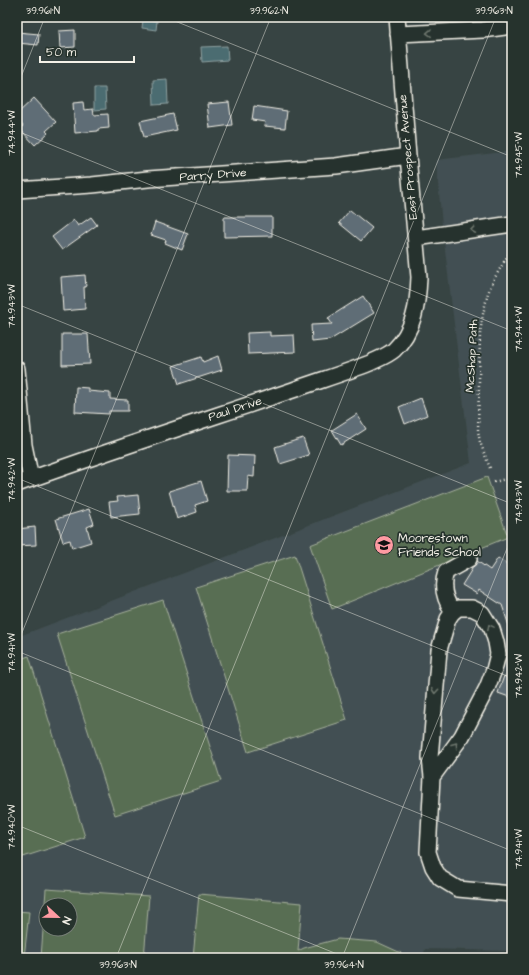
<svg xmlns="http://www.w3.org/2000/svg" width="529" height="975" font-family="'Architects Daughter',sans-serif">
	<rect width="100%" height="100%" fill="#374443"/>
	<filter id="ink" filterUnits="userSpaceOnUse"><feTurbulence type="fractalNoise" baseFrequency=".025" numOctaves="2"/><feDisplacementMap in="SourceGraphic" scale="8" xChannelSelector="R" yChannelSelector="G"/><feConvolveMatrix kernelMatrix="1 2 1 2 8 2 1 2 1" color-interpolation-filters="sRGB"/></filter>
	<g filter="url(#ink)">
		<path fill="#435052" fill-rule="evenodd" d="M 512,151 L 512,951 L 425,949 L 423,958 L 17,958 L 17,637 L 471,463 L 442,225 L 436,160 ZM 46,905 L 70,905 L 70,929 L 46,929 Z"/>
		<path fill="#586e52" stroke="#a6b09d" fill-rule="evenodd" d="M 487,477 L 508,537 L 332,609 L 310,545 Z
			M 295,555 L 347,720 L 248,752 L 196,587 Z
			M 163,600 L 221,781 L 115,815 L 57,634 Z
			M 29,656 L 85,837 L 17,859 L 17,660 Z
			M 46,889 L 149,896 L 144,958 L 41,958 ZM 46,905 L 70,905 L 70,929 L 46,929 Z
			M 199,894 L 302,903 L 298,951 L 304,948 L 338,939 L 377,942 L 401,953 L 400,958 L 193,958 Z
			M 17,911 L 29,912 L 24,958 L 17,958 Z"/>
		<path fill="#4b6c71" stroke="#8fa1a1" d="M 143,20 L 157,21 L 156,30 L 142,28 Z
			M 227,46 L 228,60 L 202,62 L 201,47 Z
			M 167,79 L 168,104 L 154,105 L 153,80 Z
			M 94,88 L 105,88 L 106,109 L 94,110 Z"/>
		<path fill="#5e6d76" stroke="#f4f1e8" d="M 75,30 L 75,47 L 60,48 L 59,31 Z
			M 17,32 L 39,34 L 38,45 L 17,43 Z
			M 34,98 L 56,122 L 46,131 L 48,133 L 35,145 L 20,129 L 23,126 L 17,119 L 17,114 Z
			M 83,102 L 84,110 L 93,109 L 94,115 L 108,114 L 109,128 L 98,129 L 98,131 L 75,133 L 73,103 Z
			M 229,102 L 232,125 L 210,128 L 207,104 Z
			M 254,106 L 287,111 L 285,128 L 264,126 L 265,122 L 252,120 Z
			M 173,114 L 177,130 L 144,137 L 140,121 Z
			M 350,210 L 372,228 L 361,241 L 339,223 Z
			M 91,217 L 97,225 L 62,250 L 52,237 L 74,220 L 78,226 Z
			M 224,217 L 272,217 L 272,236 L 224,237 Z
			M 155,222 L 188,234 L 182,250 L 165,243 L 166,240 L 151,235 Z
			M 85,275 L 86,287 L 84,287 L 85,309 L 63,311 L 61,277 Z
			M 363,296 L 374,313 L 330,340 L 312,342 L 311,325 L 332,324 L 328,318 Z
			M 270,332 L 270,336 L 294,335 L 295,352 L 248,354 L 247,333 Z
			M 62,334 L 88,334 L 90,364 L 62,365 Z
			M 218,356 L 222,370 L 179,384 L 173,366 L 201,357 L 203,362 Z
			M 76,387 L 88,388 L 88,391 L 110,393 L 110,399 L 128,400 L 128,411 L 109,411 L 109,414 L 75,412 Z
			M 421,398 L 427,415 L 405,424 L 399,407 Z
			M 357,414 L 366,429 L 341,445 L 332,430 Z
			M 303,438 L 309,455 L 280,464 L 275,447 Z
			M 228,455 L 255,456 L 254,477 L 248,476 L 247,491 L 227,491 Z
			M 201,481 L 207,501 L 195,505 L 197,512 L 177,519 L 169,491 Z
			M 138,495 L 140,514 L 111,517 L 109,502 L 118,501 L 117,497 Z
			M 89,509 L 94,524 L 87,527 L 91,542 L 72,548 L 70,540 L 63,542 L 56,519 Z
			M 35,527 L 36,545 L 17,546 L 17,529 Z
			M 498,558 L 512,567 L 512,629 L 510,629 L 502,605 L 479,590 L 477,594 L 462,585 L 477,561 L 490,570 Z
			M 504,676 L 512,680 L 512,698 L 498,693 Z"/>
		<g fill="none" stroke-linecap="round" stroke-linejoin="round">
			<defs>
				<path id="minor" d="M 398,34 L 483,30 L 512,26
					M 17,190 L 92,185 L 148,179 L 336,166 L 408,156
					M 416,238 L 512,224
					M 17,369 L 24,445 L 31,479
					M 17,484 C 108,451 201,421 293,390 C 318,381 345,373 370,363 C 378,359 387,356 394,350 C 414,331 418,304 419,277 L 408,156 L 397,17
					M 453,612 C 444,599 441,586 446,572 L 469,559
					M 432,777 L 462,736 L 487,688 L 494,670 L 498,654 L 496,642 L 492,629 L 482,613 L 472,608 L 458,608 L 452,613 L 448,619 L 439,650 L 430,758 L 432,777 L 428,852 L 433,867 L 440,878 L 458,889 L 512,894"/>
			</defs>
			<use href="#minor" stroke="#f4f1e8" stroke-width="18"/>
			<path stroke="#f4f1e8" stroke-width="2.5" stroke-dasharray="1 3" stroke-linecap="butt" d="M 504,262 L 512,248
				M 490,468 L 480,442 L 478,431 L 480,334 L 483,314 L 488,293 L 494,279 L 504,262 L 512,260
				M 494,482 L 506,479"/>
			<use href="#minor" stroke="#26332d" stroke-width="15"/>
		</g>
		<defs><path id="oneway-chevron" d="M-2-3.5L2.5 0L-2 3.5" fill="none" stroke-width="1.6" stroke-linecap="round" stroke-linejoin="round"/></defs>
		<g stroke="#6e766e">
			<use href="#oneway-chevron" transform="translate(429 33) rotate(177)"/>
			<use href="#oneway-chevron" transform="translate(473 230) rotate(172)"/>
			<use href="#oneway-chevron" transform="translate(490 627) rotate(-118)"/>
			<use href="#oneway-chevron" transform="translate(435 691) rotate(95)"/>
			<use href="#oneway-chevron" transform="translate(455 745) rotate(-54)"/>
		</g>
	</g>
	<path fill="none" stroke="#f4f1e8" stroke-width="1" stroke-opacity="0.45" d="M 165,17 L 512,157M 17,87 L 45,17M 17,131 L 512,331M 17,304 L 512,504M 17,478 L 512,678M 17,645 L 271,17M 17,651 L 512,851M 17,825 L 347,958M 116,958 L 496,17M 342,958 L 512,536"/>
	<defs>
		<symbol id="school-disc" viewBox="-11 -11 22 22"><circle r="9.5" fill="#ff9aa2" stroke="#26332d"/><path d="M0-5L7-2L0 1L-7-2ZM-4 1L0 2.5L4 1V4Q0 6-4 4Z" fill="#111"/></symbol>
	</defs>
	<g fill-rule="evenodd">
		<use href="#school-disc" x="373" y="534" width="22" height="22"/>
	</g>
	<g text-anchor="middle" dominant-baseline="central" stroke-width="3.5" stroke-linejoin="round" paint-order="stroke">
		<g font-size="12" fill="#f4f1e8" stroke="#26332d">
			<text transform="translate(408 157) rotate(-95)">East Prospect Avenue</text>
			<text transform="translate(213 175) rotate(-4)">Parry Drive</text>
			<text transform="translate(472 356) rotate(-87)">McShap Path</text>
			<text transform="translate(235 409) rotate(-18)">Paul Drive</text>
		</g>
		<g font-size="12" fill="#f4f1e8" stroke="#26332d" text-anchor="start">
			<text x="398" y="538">Moorestown<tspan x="398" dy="14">Friends School</tspan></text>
		</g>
	</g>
	<rect width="529" height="975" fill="none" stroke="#26332d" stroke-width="44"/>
	<g transform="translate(58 917) rotate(112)"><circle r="19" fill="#26332d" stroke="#787f78"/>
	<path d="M0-3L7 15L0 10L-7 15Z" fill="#ff9aa2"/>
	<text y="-6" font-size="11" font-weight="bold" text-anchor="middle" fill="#f4f1e8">N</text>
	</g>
	<path d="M40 56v6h94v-6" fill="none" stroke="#f4f1e8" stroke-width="2"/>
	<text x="46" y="56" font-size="12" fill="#f4f1e8" stroke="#26332d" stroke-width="3" paint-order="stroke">50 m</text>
	<rect x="22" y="22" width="485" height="931" fill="none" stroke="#f4f1e8" stroke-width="1.5"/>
	<g font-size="10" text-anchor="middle" fill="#f4f1e8">
		<text x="43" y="14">39.961°N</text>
		<text x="269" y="14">39.962°N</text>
		<text x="494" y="14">39.963°N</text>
		<text transform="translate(11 133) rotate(-90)" y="4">74.944°W</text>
		<text transform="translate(518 155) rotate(-90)" y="4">74.945°W</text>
		<text transform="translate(11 306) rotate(-90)" y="4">74.943°W</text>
		<text transform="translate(518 329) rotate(-90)" y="4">74.944°W</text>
		<text transform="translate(11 480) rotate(-90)" y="4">74.942°W</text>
		<text transform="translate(518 502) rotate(-90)" y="4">74.943°W</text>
		<text transform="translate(11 653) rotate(-90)" y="4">74.941°W</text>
		<text transform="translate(518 676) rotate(-90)" y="4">74.942°W</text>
		<text transform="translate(11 827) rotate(-90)" y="4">74.940°W</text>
		<text transform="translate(518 849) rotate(-90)" y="4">74.941°W</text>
		<text x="118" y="968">39.963°N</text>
		<text x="344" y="968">39.964°N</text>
	</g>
</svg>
